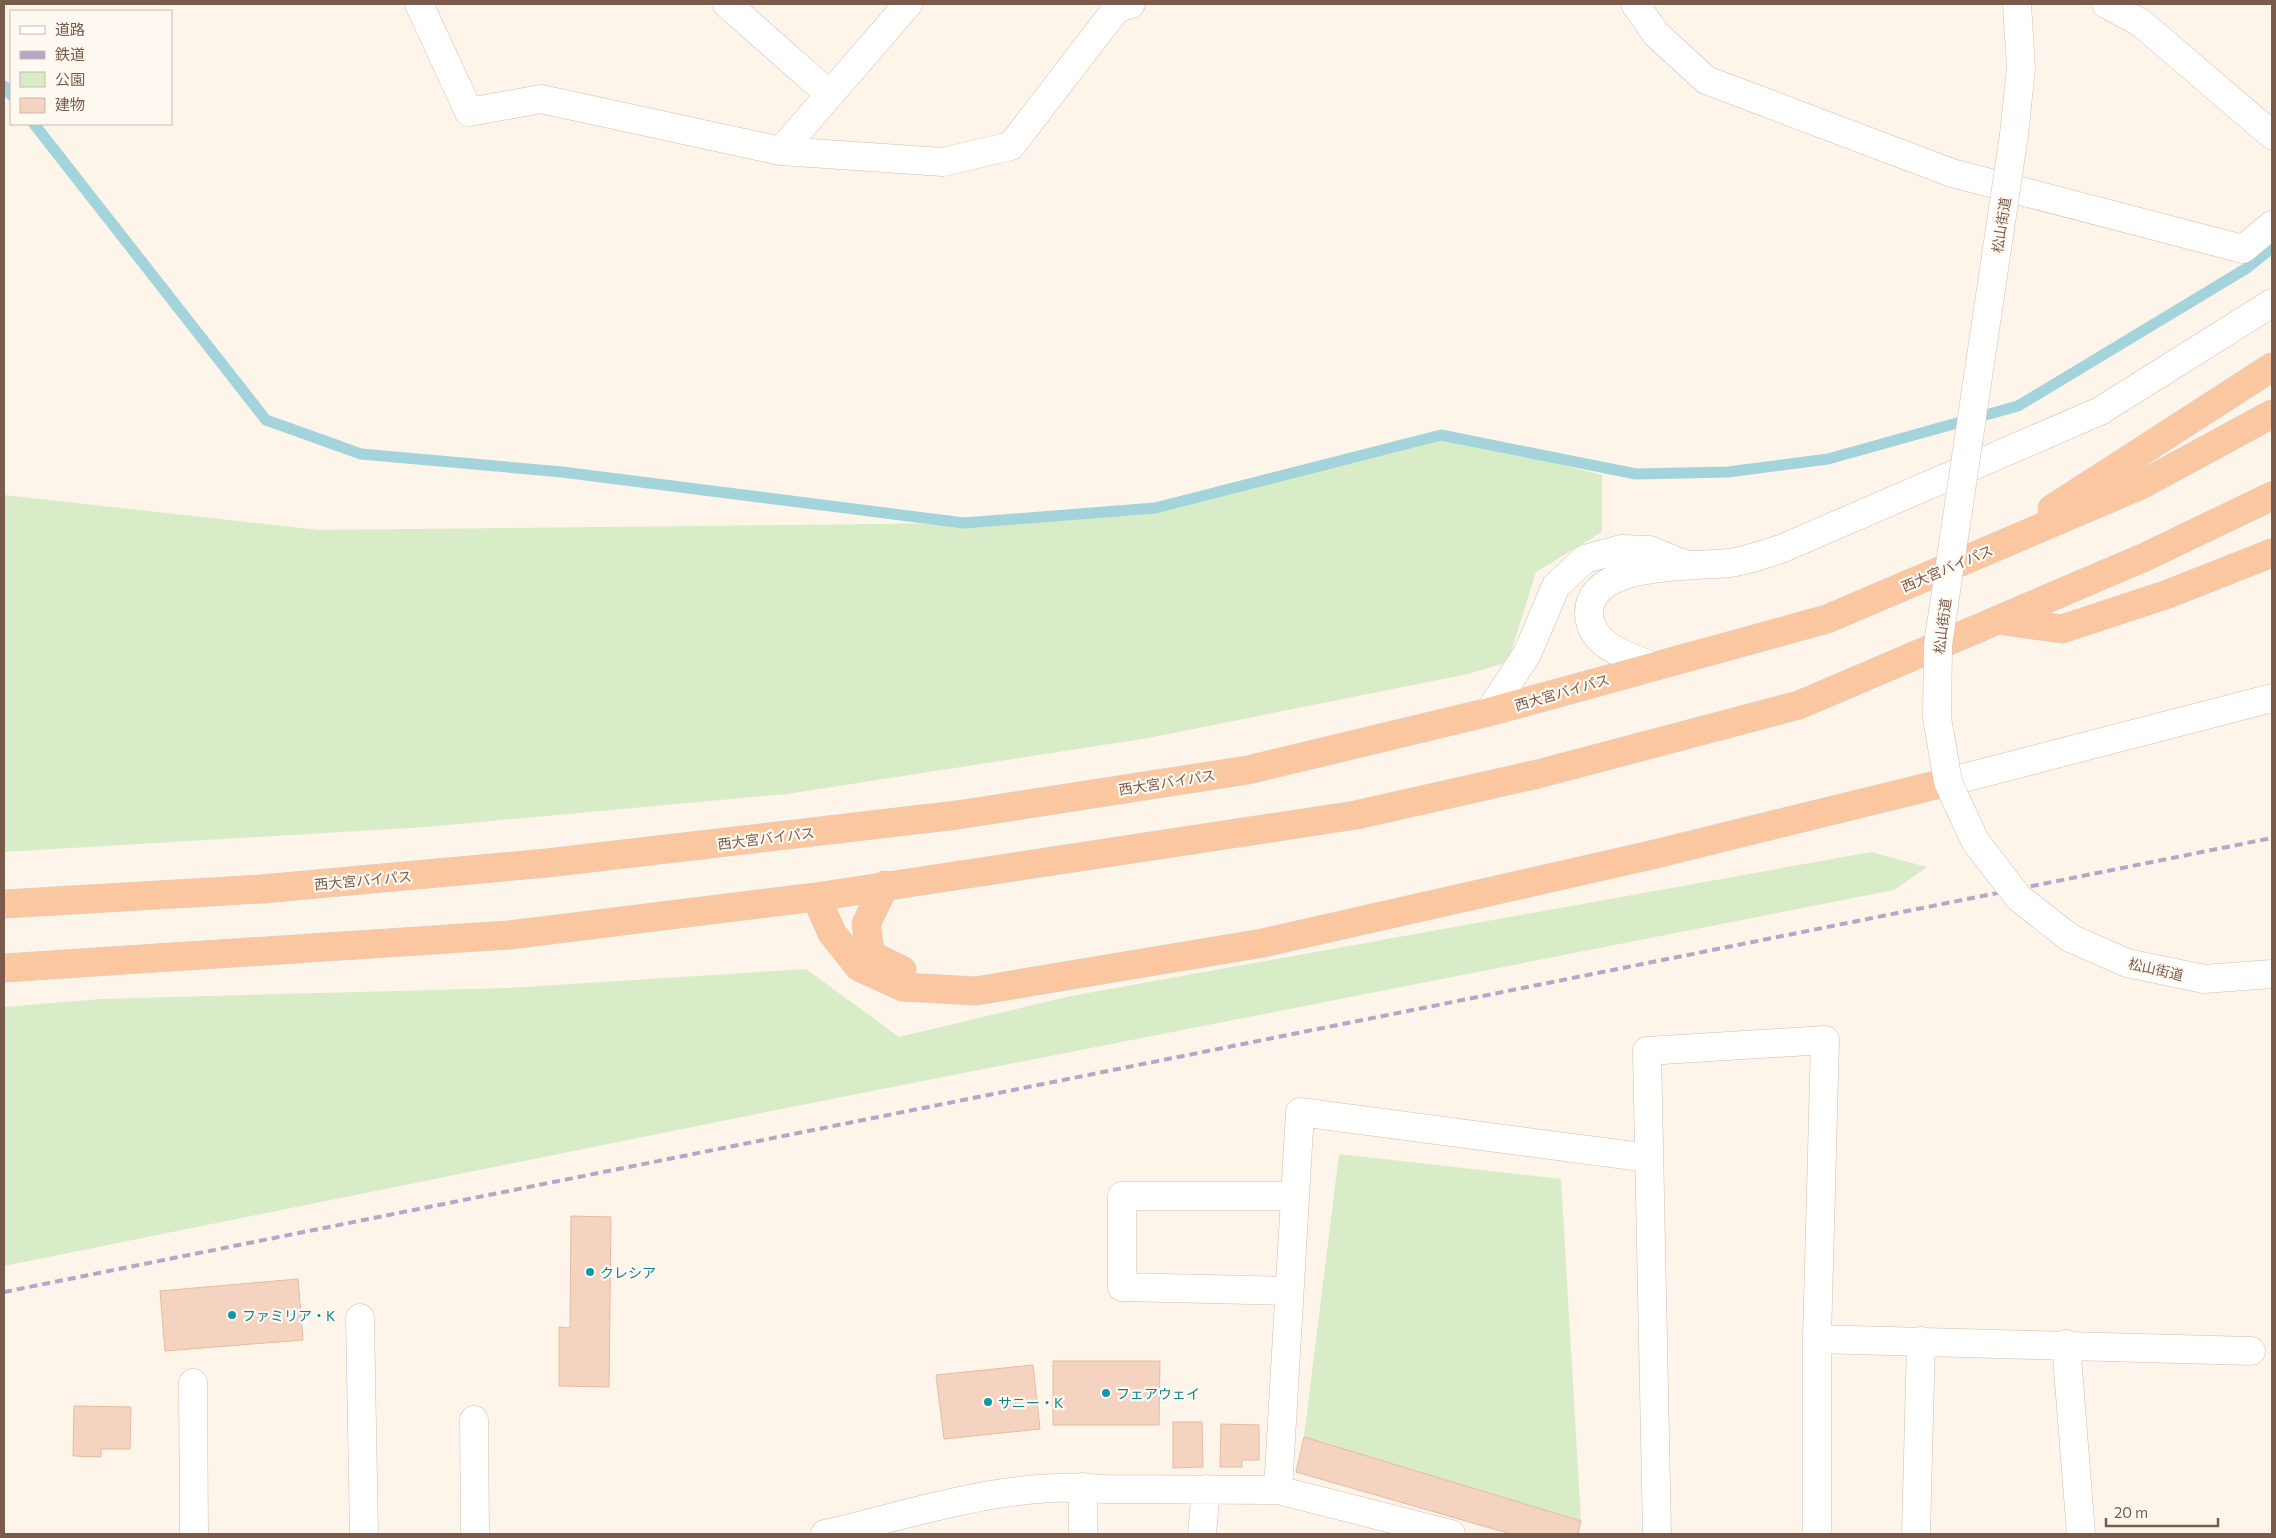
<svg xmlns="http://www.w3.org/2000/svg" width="2276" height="1538" font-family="Commissioner,'Noto Sans JP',sans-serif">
	<rect width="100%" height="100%" fill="#fdf5ea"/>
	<path fill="#d7ecc7" d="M 1441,435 L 1602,475 L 1602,532 L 1536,572 L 1508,662 L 1468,674 L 1148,738 L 787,794 L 426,827 L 4,852 L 4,495 L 319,530 L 964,523 L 1155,508 Z
		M 1871,852 L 1927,867 L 1894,890 L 786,1108 L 4,1266 L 4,1007 L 101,999 L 508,988 L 806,969 L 899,1037 L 1071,996 Z
		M 1339,1154 L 1561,1179 L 1581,1521 L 1304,1437 Z"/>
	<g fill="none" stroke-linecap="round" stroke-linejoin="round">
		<path stroke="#a3d3db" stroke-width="11" d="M 4,86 L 11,95
			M 34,124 L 266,420 L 361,454 L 562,472 L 964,523 L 1155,508 L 1441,435 L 1636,474 L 1728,472 L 1828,459 L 2018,406 L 2247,268 L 2272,248"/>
	</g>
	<path fill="#f4d4c0" stroke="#e7baa0" d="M 571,1216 L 611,1217 L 609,1387 L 559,1386 L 559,1327 L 570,1328 Z
		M 298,1279 L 303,1340 L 165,1351 L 160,1291 Z
		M 1053,1361 L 1160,1361 L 1159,1425 L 1053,1425 Z
		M 1033,1365 L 1040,1429 L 944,1439 L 936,1375 Z
		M 74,1406 L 131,1407 L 130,1449 L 101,1449 L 101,1457 L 73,1456 Z
		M 1173,1422 L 1202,1422 L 1203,1467 L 1173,1468 Z
		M 1221,1424 L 1259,1425 L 1259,1460 L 1242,1460 L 1242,1467 L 1220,1467 Z
		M 1304,1437 L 1581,1521 L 1578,1534 L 1511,1534 L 1296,1472 Z"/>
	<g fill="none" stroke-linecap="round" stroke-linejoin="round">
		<defs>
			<path id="minor" d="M 419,4 L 469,112 L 541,99 L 781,151 L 943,162 L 1011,146 L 1117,8 L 1131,4
				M 727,4 L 829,94
				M 1635,4 L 1656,34 L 1706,80 L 1952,173 L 2243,249 L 2272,225
				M 2106,4 L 2141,23 L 2272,135
				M 781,151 L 908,4
				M 1653,666 C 1629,657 1590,646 1589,614 C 1588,561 1693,567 1729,563 C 1747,561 1764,554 1781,549 L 2100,411 L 2272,303
				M 1489,712 L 1527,654 L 1556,586 L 1585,559 L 1621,549 L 1649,550 L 1687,565
				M 1289,1291 L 1122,1287 L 1122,1196 L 1295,1196
				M 360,1318 L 364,1534
				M 1817,1339 L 2251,1351
				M 2066,1344 L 2081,1534
				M 193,1383 L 194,1534
				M 474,1420 L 475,1534
				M 1083,1487 L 1083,1534
				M 1278,1490 L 1300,1112 L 1649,1158
				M 825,1534 C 916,1513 1010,1480 1105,1489 L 1278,1490 L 1451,1534
				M 1202,1534 L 1206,1489
				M 1657,1534 L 1647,1051 L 1825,1040 L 1817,1339 L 1817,1534
				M 1916,1534 L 1921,1341"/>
			<path id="tertiary" d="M 1948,782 L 2272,698"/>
			<path id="secondary" d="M 2014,135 L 2021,68 L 2017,4"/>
			<path id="trunk" d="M 2052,509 L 2272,367
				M 1998,620 L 2062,629 L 2168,594 L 2272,553
				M 885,885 L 866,924 L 871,955 L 902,970
				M 816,897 L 832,933 L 859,967 L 903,987 L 976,991 L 1263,943 L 1651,855 L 1948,782
				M 4,904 L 262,889 L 547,863 L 957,815 L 1248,770 L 1489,712 L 1827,619 L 2141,485 L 2272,414
				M 4,968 L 509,935 L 816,897 L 1356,815 L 1538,774 L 1799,705 L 2145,557 L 2272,496"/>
		</defs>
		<use href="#minor" stroke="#d1bdae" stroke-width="29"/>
		<use href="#tertiary" stroke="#d1bdae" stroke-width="29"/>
		<use href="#secondary" stroke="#d6bfae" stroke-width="29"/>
		<use href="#trunk" stroke="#dad1cd" stroke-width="29"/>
		<use href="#minor" stroke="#fff" stroke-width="28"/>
		<use href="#tertiary" stroke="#fff" stroke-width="28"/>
		<use href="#secondary" stroke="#fff" stroke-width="28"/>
		<use href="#trunk" stroke="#fbc7a0" stroke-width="28"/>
		<path stroke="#b8a6c9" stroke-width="4" stroke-dasharray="8 5" stroke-linecap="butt" d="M 4,1292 L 2272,838"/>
		<defs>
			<path id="secondary-bridge" d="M 2014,135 L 1938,645 L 1937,718 L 1948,782 L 1975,841 L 2019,898 L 2070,938 L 2127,963 L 2204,979 L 2272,974"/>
		</defs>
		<use href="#secondary-bridge" stroke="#d6bfae" stroke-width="29" stroke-linecap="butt"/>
		<use href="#secondary-bridge" stroke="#fff" stroke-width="28"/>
	</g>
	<g fill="#0f9aa8" stroke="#fff9f1" stroke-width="2">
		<circle cx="590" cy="1272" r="5"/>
		<circle cx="232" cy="1315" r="5"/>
		<circle cx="1106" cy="1393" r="5"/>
		<circle cx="988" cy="1402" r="5"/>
	</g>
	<g text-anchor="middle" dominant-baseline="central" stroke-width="4.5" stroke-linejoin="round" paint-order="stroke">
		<g font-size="14" fill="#7a5b4b" stroke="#fff9f1">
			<text transform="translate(2001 225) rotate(-81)">松山街道</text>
			<text transform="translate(1947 568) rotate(-23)">西大宮バイパス</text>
			<text transform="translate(1942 626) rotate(-83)">松山街道</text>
			<text transform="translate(1562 692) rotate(-16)">西大宮バイパス</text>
			<text transform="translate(1167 782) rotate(-9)">西大宮バイパス</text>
			<text transform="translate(766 838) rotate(-7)">西大宮バイパス</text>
			<text transform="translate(363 880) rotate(-5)">西大宮バイパス</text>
			<text transform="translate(2156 969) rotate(13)">松山街道</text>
		</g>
		<g font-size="14" fill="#0d838f" stroke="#fff9f1" text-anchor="start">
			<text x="600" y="1272">クレシア</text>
			<text x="242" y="1315">ファミリア・K</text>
			<text x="1116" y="1393">フェアウェイ</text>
			<text x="998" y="1402">サニー・K</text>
		</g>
	</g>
	<rect width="2276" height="1538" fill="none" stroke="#7a5b4b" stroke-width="10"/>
	<rect x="10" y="10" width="162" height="115" fill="#fff9f1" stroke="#cabaaf"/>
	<rect x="20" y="26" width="25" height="8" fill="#ffffff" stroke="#cabaaf"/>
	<text x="55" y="35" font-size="15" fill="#7a5b4b">道路</text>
	<rect x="20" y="51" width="25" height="8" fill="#b8a6c9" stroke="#cabaaf"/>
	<text x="55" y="60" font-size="15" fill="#7a5b4b">鉄道</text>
	<rect x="20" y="72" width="25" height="15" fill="#d7ecc7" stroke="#cabaaf"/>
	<text x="55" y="85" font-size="15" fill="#7a5b4b">公園</text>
	<rect x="20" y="98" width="25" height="15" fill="#f4d4c0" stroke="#cabaaf"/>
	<text x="55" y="110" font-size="15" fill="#7a5b4b">建物</text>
	<path d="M2106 1518v8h112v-8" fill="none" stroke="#7a5b4b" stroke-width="2.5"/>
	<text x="2114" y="1518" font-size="15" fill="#7a5b4b" stroke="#fff9f1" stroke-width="4" paint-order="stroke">20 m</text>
</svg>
